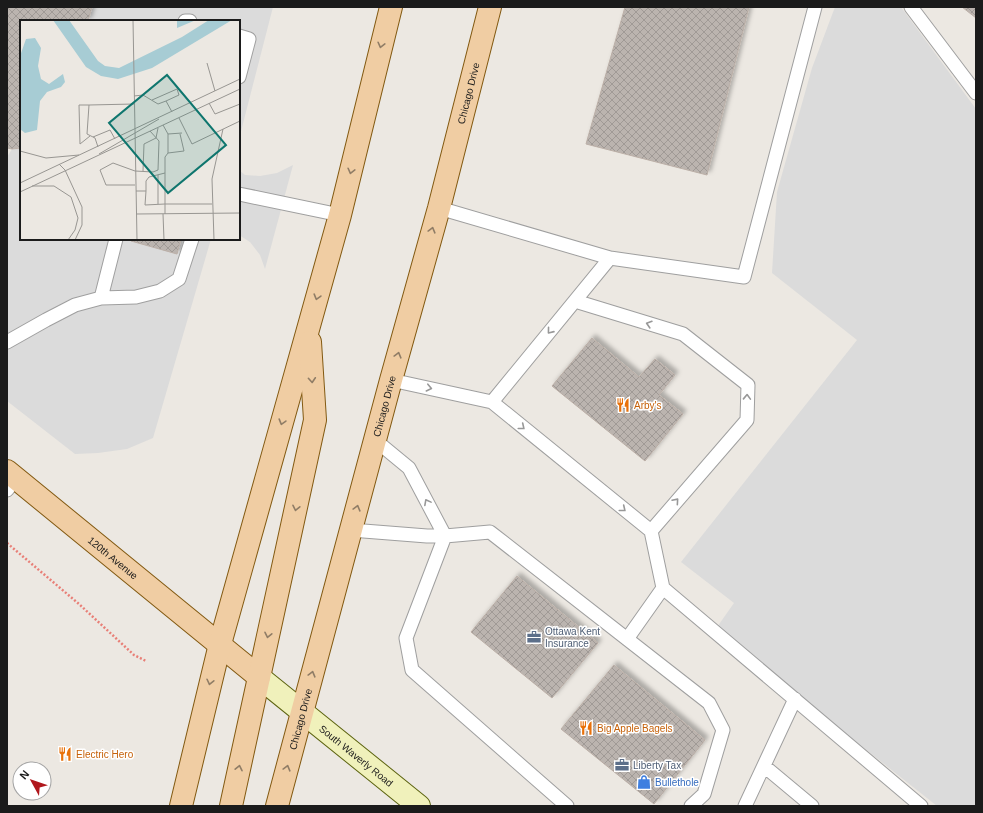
<svg xmlns="http://www.w3.org/2000/svg" width="983" height="813" font-family="Arial,sans-serif">
	<defs>
		<pattern id="building-cross-hatch" width="8" height="8" patternUnits="userSpaceOnUse"><rect width="8" height="8" fill="#bbb4af"/><path d="M0 0l8 8M0 8l8-8" fill="none" stroke="#a09a96"/></pattern>
		<filter id="shadow"><feDropShadow dx="3.5" dy="-3.5" stdDeviation="2" flood-color="#0004"/></filter>
	</defs>
	<rect width="100%" height="100%" fill="#ece8e2"/>
	<path fill="#dbdbdb" d="M 92,7 L 273,7 L 239,139 L 239,21 L 88,21 Z
		M 835,7 L 901,7 L 976,109 L 976,806 L 937,806 L 715,630 L 734,603 L 681,562 L 857,340 L 772,273 L 777,192 L 812,68 Z
		M 21,148 L 21,239 L 211,239 L 153,438 L 127,449 L 98,453 L 75,454 L 7,401 L 7,157 L 12,149 Z
		M 293,165 L 265,269 L 260,255 L 250,242 L 239,235 L 239,170 L 245,175 L 260,176 L 277,173 Z"/>
	<path fill="url(#building-cross-hatch)" stroke="#bbafa7" filter="url(#shadow)" d="M 7,7 L 92,7 L 88,21 L 21,21 L 21,148 L 12,149 L 7,148 Z
		M 625,7 L 749,7 L 707,175 L 586,144 Z
		M 962,7 L 976,7 L 976,18 Z
		M 132,239 L 181,239 L 177,254 L 131,241 Z
		M 592,338 L 639,377 L 655,359 L 675,375 L 659,395 L 683,414 L 645,461 L 552,386 Z
		M 517,576 L 598,643 L 552,698 L 471,632 Z
		M 614,665 L 705,740 L 654,804 L 561,729 Z"/>
	<g fill="none" stroke-linecap="round" stroke-linejoin="round">
		<defs>
			<path id="service" d="M 911,7 L 976,93
				M 185,21 L 190,21
				M 239,36 L 249,39 L 239,77
				M 239,194 L 340,215
				M 439,208 L 610,258 L 744,277 L 815,7
				M 101,298 L 116,239
				M 575,301 L 683,334 L 748,385 L 747,420 L 651,531
				M 7,342 L 46,320 L 75,305 L 101,298 L 136,297 L 160,291 L 179,279 L 192,239
				M 391,380 L 492,402 L 651,531 L 663,588 L 921,806
				M 492,402 L 610,258
				M 375,440 L 409,468 L 445,536 L 406,638 L 412,670 L 567,806
				M 7,490 L 16,478
				M 351,530 L 427,536 L 445,536 L 490,532 L 709,703 L 723,730 L 704,794 L 691,806
				M 627,639 L 663,588
				M 764,766 L 812,806
				M 745,806 L 795,699"/>
			<g id="secondary">
				<path id="s1" d="M 259,677 L 419,806"/>
			</g>
			<g id="primary">
				<path id="s2" d="M 7,471 L 259,677"/>
				<path d="M 181,806 L 220,644 L 340,215 L 391,7"/>
				<path d="M 231,806 L 315,420 L 310,342"/>
				<path id="s3" d="M 277,806 L 391,380 L 439,208 L 490,7"/>
			</g>
		</defs>
		<use href="#service" stroke="#9f9f9f" stroke-width="15"/>
		<use href="#secondary" stroke="#5d6411" stroke-width="24"/>
		<use href="#primary" stroke="#825911" stroke-width="24"/>
		<path stroke="#e87f77" stroke-width="2.5" stroke-dasharray="2 2" stroke-linecap="butt" d="M 7,543 L 79,604 L 134,655 L 146,661"/>
		<use href="#service" stroke="#fff" stroke-width="13"/>
		<use href="#secondary" stroke="#f0f1bb" stroke-width="22"/>
		<use href="#primary" stroke="#f0cda3" stroke-width="22"/>
	</g>
	<defs><path id="oneway-chevron" d="M-2-3.5L2.5 0L-2 3.5" fill="none" stroke-width="1.6" stroke-linecap="round" stroke-linejoin="round"/></defs>
	<g stroke="#907d66">
		<use href="#oneway-chevron" transform="translate(381 45) rotate(104)"/>
		<use href="#oneway-chevron" transform="translate(351 171) rotate(104)"/>
		<use href="#oneway-chevron" transform="translate(432 230) rotate(-75)"/>
		<use href="#oneway-chevron" transform="translate(317 297) rotate(106)"/>
		<use href="#oneway-chevron" transform="translate(398 355) rotate(-75)"/>
		<use href="#oneway-chevron" transform="translate(312 380) rotate(86)"/>
		<use href="#oneway-chevron" transform="translate(282 422) rotate(106)"/>
		<use href="#oneway-chevron" transform="translate(296 508) rotate(102)"/>
		<use href="#oneway-chevron" transform="translate(357 508) rotate(-75)"/>
		<use href="#oneway-chevron" transform="translate(268 635) rotate(102)"/>
		<use href="#oneway-chevron" transform="translate(312 674) rotate(-75)"/>
		<use href="#oneway-chevron" transform="translate(210 682) rotate(103)"/>
		<use href="#oneway-chevron" transform="translate(239 768) rotate(-78)"/>
		<use href="#oneway-chevron" transform="translate(287 768) rotate(-75)"/>
	</g>
	<g stroke="#989898">
		<use href="#oneway-chevron" transform="translate(649 324) rotate(-163)"/>
		<use href="#oneway-chevron" transform="translate(550 331) rotate(129)"/>
		<use href="#oneway-chevron" transform="translate(429 388) rotate(13)"/>
		<use href="#oneway-chevron" transform="translate(747 397) rotate(-88)"/>
		<use href="#oneway-chevron" transform="translate(522 427) rotate(39)"/>
		<use href="#oneway-chevron" transform="translate(676 501) rotate(-49)"/>
		<use href="#oneway-chevron" transform="translate(427 502) rotate(-118)"/>
		<use href="#oneway-chevron" transform="translate(623 509) rotate(39)"/>
	</g>
	<defs>
		<symbol id="restaurant-bare" viewBox="-9 -9 18 18"><path d="M-5-6h1v4h1v-4h1v4h1v-4h1v5L-1.5 .5V6h-2V.5L-5-1ZM5-6V6H3V1.5H1.5Q1.5-4 5-6Z" fill="#e8710a" stroke="#fff" stroke-width="2.5" paint-order="stroke"/></symbol>
		<symbol id="office-bare" viewBox="-9 -9 18 18"><path d="M-6-3h4V-5.5h4V-3h4V5H-6ZM-1-4.5V-3h2v-1.5ZM-6 0V1H6V0Z" fill="#5c6f8a" stroke="#fff" stroke-width="2.5" paint-order="stroke"/></symbol>
		<symbol id="shop-bare" viewBox="-9 -9 18 18"><path d="M-5-2.5h2.3a2.7 3.5 0 0 1 5.4 0H5L5.5 6h-11ZM-1.5-2.5h3a1.5 2.3 0 0 0-3 0Z" fill="#3f7fe0" stroke="#fff" stroke-width="2.5" paint-order="stroke"/></symbol>
	</defs>
	<g fill-rule="evenodd">
		<use href="#restaurant-bare" x="613" y="395" width="20" height="20"/>
		<use href="#office-bare" x="524" y="627" width="20" height="20"/>
		<use href="#restaurant-bare" x="576" y="718" width="20" height="20"/>
		<use href="#restaurant-bare" x="55" y="744" width="20" height="20"/>
		<use href="#office-bare" x="612" y="755" width="20" height="20"/>
		<use href="#shop-bare" x="634" y="772" width="20" height="20"/>
	</g>
	<g text-anchor="middle" dominant-baseline="central" stroke-width="3" stroke-linejoin="round" paint-order="stroke">
		<g font-size="10" fill="#1b1b1b" stroke="#fff">
			<text stroke="none"><textPath href="#s3" startOffset="738">Chicago Drive</textPath></text>
			<text stroke="none"><textPath href="#s3" startOffset="414">Chicago Drive</textPath></text>
			<text stroke="none"><textPath href="#s2" startOffset="137">120th Avenue</textPath></text>
			<text stroke="none"><textPath href="#s3" startOffset="90">Chicago Drive</textPath></text>
			<text stroke="none"><textPath href="#s1" startOffset="125">South Waverly Road</textPath></text>
		</g>
		<g font-size="10" fill="#c56008" stroke="#fff" text-anchor="start">
			<text x="634" y="405">Arby's</text>
			<text x="597" y="728">Big Apple Bagels</text>
			<text x="76" y="754">Electric Hero</text>
		</g>
		<g font-size="10" fill="#4e5e75" stroke="#fff" text-anchor="start">
			<text x="545" y="631">Ottawa Kent<tspan x="545" dy="12">Insurance</tspan></text>
			<text x="633" y="765">Liberty Tax</text>
		</g>
		<g font-size="10" fill="#366cbe" stroke="#fff" text-anchor="start">
			<text x="655" y="782">Bullethole</text>
		</g>
	</g>
	<g transform="translate(20 20)">
		<rect width="220" height="220" fill="#ece8e2"/>
		<path d="M 33,0 L 49,0 L 78,41 L 85,46 L 99,48 L 162,17 L 189,0 L 212,0 L 132,48 L 98,59 L 81,56 L 66,47 ZM 157,0 L 176,0 L 157,8 ZM 15,18 L 21,28 L 18,46 L 21,59 L 29,64 L 43,54 L 45,62 L 41,67 L 27,72 L 20,81 L 17,110 L 5,113 L 0,109 L 0,36 L 6,19 Z" fill="#a7ccd4"/>
		<path fill="none" stroke="#989692" stroke-width="1" d="M 113,0 L 117,220M 187,43 L 195,71M 114,76 L 123,75 L 138,84 L 146,81 L 152,92M 132,80 L 157,69 L 159,75 L 146,81M 189,83 L 195,94 L 220,84M 69,85 L 59,85 L 60,124 L 70,116M 159,98 L 172,124 L 220,101M 143,105 L 148,114 L 148,133 L 145,137 L 145,184 L 192,184M 148,114 L 162,113M 73,117 L 90,110 L 95,119M 78,127 L 75,118 L 67,114 L 69,85 L 114,84M 0,131 L 26,138 L 59,135M 148,133 L 164,131 L 160,114M 79,134 L 139,99M 39,144 L 45,150 L 62,187 L 62,205 L 55,220M 123,151 L 124,124 L 136,118 L 138,108M 138,155 L 138,184M 0,163 L 220,59M 115,165 L 86,165 L 80,150 L 93,143 L 115,151 L 133,152 L 138,150 L 139,121 L 130,111M 12,166 L 34,166 L 51,177 L 58,198 L 55,210 L 48,220M 116,171 L 126,171 L 125,185 L 145,184 L 145,194M 126,171 L 126,161 L 129,157 L 145,153M 0,172 L 220,69M 116,194 L 220,193M 143,194 L 144,220M 194,220 L 192,159 L 203,109"/>
		<path fill="#0f766e" fill-opacity="0.15" stroke="#0f766e" stroke-width="2" d="M 147,55 L 206,125 L 148,173 L 89,103 Z"/>
		<rect width="220" height="220" fill="none" stroke="#1b1b1b" stroke-width="2"/>
	</g>
	<rect width="983" height="813" fill="none" stroke="#1b1b1b" stroke-width="16"/>
	<g transform="translate(32 781) rotate(310)"><circle r="19" fill="#ffffff" stroke="#a4a4a4"/>
	<path d="M0-3L7 15L0 10L-7 15Z" fill="#b0171c"/>
	<text y="-6" font-size="11" font-weight="bold" text-anchor="middle" fill="#1b1b1b">N</text>
	</g>
</svg>
